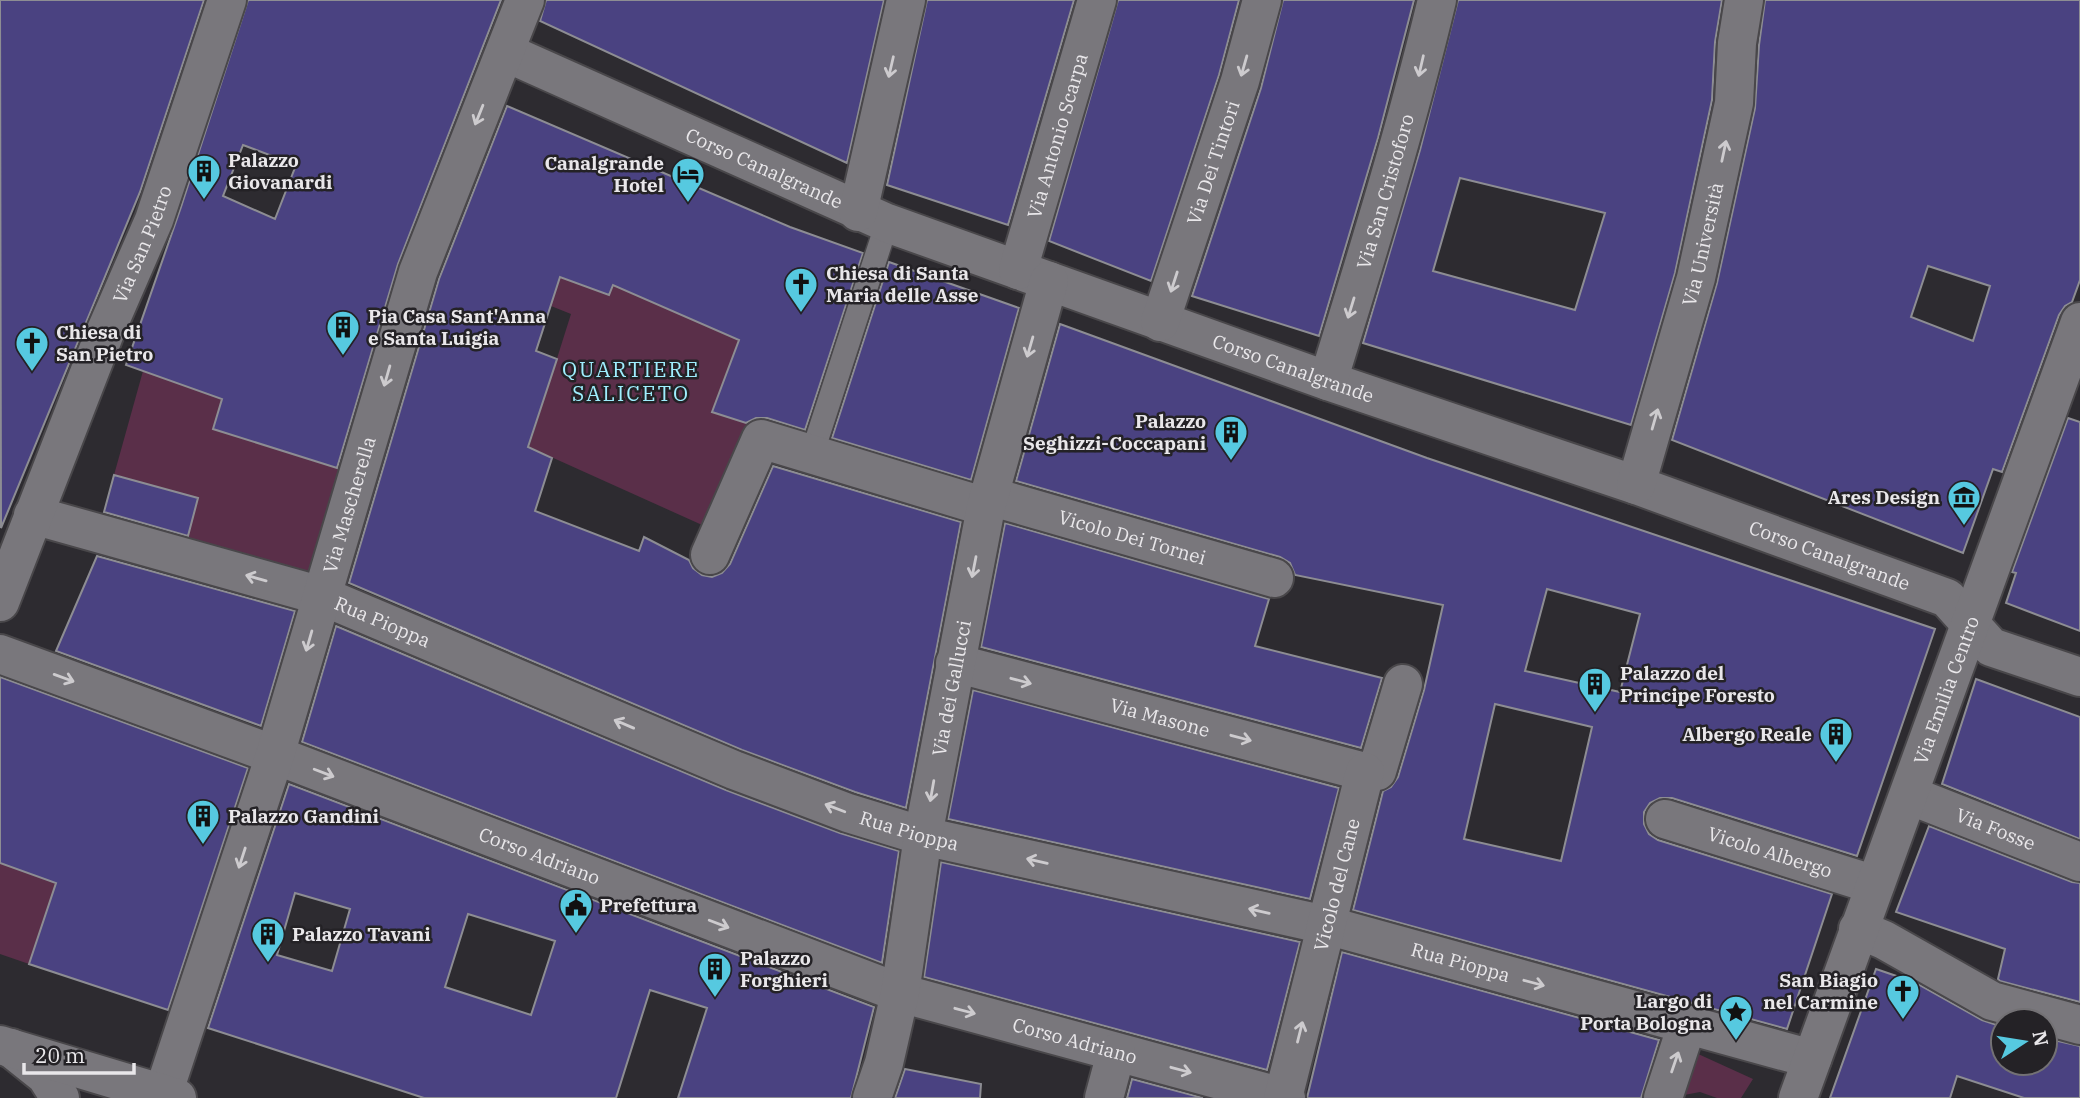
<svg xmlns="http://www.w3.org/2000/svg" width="2080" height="1098" font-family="'IBM Plex Serif',serif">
	<rect width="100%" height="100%" fill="#2d2b30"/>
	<path fill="#5a2f49" d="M 560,277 L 609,295 L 613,285 L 739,340 L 713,412 L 758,427 L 711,529 L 529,447 L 571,314 L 551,306 Z
		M 143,371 L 222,399 L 213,429 L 346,471 L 314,575 L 187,540 L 197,498 L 114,475 Z
		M 0,863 L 56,883 L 29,964 L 0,954 Z
		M 1696,1053 L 1753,1079 L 1741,1098 L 1717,1098 L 1700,1092 L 1684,1095 Z"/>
	<path fill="#4a4281" stroke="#8d8d93" stroke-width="2" fill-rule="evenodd" d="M 0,0 L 204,0 L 140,192 L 1,528 Z
		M 248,0 L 501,0 L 398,264 L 337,468 L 213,429 L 222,399 L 126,365 L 181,207 ZM 243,145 L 296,165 L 275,219 L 223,196 Z
		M 546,0 L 884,0 L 847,163 L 540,21 Z
		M 927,0 L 1074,0 L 1008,225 L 887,185 Z
		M 1118,0 L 1239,0 L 1219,75 L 1151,281 L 1049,241 Z
		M 1283,0 L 1414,0 L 1378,138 L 1319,336 L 1192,296 L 1261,88 Z
		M 1458,0 L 1722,0 L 1715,42 L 1712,100 L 1675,273 L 1631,425 L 1363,343 L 1420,150 ZM 1460,178 L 1605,213 L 1575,310 L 1433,271 Z
		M 1765,0 L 2080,0 L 2080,280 L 2072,302 L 2065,306 L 2059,315 L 2002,472 L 1993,469 L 1963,553 L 1672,440 L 1717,283 L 1755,108 L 1759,45 ZM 1928,266 L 1990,286 L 1973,341 L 1911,317 Z
		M 507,106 L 790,227 L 863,253 L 805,430 L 767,418 L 756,418 L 746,423 L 712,412 L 739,340 L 613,285 L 609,295 L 560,277 L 536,351 L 557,359 L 528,447 L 552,458 L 535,511 L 639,551 L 644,537 L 689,560 L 693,568 L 702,575 L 712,577 L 722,573 L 730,564 L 773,466 L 961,522 L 906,808 L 855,792 L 742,750 L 349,583 L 439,279 Z
		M 889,262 L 1019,308 L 971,480 L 832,438 Z
		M 1060,324 L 1427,458 L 1935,629 L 1857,856 L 1672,798 L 1660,798 L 1650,803 L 1644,812 L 1644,824 L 1649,834 L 1658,840 L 1832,894 L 1787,1029 L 1353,910 L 1383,791 L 1391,787 L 1398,777 L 1424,690 L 1443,605 L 1295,575 L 1290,563 L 1280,557 L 1016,481 ZM 1547,589 L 1640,614 L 1620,692 L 1525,671 ZM 1495,704 L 1592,727 L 1561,861 L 1464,839 Z
		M 2068,418 L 2080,422 L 2080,631 L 2006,603 L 2016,573 L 2012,572 Z
		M 114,475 L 198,498 L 188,536 L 104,512 Z
		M 1005,523 L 1269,599 L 1255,646 L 1382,678 L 1361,748 L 981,647 Z
		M 97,556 L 295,611 L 261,726 L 56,651 Z
		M 336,626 L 726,790 L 840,833 L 899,851 L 882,963 L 302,742 Z
		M 0,677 L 248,768 L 168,1010 L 29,964 L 56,883 L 0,863 Z
		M 1976,679 L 2080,717 L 2080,839 L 1942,784 Z
		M 973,690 L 1339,788 L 1310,899 L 948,819 Z
		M 289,784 L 874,1007 L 851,1098 L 678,1098 L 707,1008 L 650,990 L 616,1098 L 424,1098 L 208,1028 ZM 295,893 L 350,909 L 332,971 L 277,955 ZM 468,914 L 555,941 L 531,1015 L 445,987 Z
		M 1929,826 L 2072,882 L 2080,883 L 2080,1002 L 2000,981 L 1998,979 L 2005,949 L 1896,912 Z
		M 941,862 L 1300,942 L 1267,1070 L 924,977 Z
		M 1342,952 L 1659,1040 L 1641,1098 L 1307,1098 Z
		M 1876,969 L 1914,982 L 1982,1020 L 2003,1027 L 2003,1063 L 2045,1063 L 2045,1038 L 2080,1046 L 2080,1098 L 2024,1098 L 1957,1076 L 1950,1098 L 1830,1098 Z
		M 905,1069 L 981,1084 L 980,1098 L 895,1098 Z
		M 1132,1079 L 1203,1098 L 1127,1098 Z"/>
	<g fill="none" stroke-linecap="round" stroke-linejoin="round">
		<defs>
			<path id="lane" d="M 812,454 L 887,223"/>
			<g id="street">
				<path id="s1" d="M 505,52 L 887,223 L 1328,381 L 1636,485 L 1947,598 L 1991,647 L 2080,677"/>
				<path d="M 858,212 L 906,0"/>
				<path id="s2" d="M 1018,270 L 1097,0"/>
				<path id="s3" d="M 1160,322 L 1240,81 L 1262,0"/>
				<path id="s4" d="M 1328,381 C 1367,255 1406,129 1437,0"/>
				<path id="s5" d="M 1636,485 L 1696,278 L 1734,103 L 1737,43 L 1744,0"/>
				<path id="s6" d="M 989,496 L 1274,578"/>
				<path id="s7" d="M 33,515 L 322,596 L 734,770 L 848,813 L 923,836 L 1326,925 L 1812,1059"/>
				<path d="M 710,555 L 761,439 L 986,507"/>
				<path id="s8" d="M 0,602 L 104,335 L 154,220 L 227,0"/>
				<path id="s9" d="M 0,654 L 275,755 L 900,993 L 1286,1098"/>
				<path id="s10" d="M 955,663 L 1365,772 L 1377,771 L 1403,684"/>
				<path id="s11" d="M 1909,795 L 2080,862"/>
				<path id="s12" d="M 1665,819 L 1875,885"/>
				<path d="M 1858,929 L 1884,940 L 1992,1001 L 2080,1025"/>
				<path d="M 11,1048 L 46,1076 L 60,1098"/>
				<path id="s13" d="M 163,1094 L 275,755 L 418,272 L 525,0"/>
				<path id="s14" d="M 872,1098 L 884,1063 L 900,993 L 923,836 L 986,507 L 1049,281"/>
				<path d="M 1104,1098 L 1116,1053"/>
				<path id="s15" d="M 1283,1098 L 1365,772"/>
				<path d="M 1663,1098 L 1687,1025"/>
				<path id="s16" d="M 1798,1098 L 2080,322"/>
			</g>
			<path id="secondary" d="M 0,1045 L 177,1098"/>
		</defs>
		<use href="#lane" stroke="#49474a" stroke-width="26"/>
		<use href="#street" stroke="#49474a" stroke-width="42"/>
		<use href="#secondary" stroke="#49474a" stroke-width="42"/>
		<use href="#lane" stroke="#79777c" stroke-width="23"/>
		<use href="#street" stroke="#79777c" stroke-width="38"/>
		<use href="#secondary" stroke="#79777c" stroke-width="38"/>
	</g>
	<defs><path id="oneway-shaft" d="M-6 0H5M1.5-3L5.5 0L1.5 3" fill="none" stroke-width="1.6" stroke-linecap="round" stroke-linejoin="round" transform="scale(1.75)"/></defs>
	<g stroke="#cdcbce">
		<use href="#oneway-shaft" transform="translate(1244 66) rotate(106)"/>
		<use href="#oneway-shaft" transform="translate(1421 66) rotate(103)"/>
		<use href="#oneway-shaft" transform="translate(891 67) rotate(103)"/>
		<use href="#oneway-shaft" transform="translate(479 115) rotate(112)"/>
		<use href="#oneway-shaft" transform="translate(1724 151) rotate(-78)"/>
		<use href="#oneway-shaft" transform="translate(1174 282) rotate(108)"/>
		<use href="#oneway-shaft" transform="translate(1351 308) rotate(107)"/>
		<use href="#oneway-shaft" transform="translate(1030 347) rotate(106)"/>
		<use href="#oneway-shaft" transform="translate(387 376) rotate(106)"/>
		<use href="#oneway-shaft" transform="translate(1655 419) rotate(-74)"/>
		<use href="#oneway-shaft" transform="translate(974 567) rotate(101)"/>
		<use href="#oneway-shaft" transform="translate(256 578) rotate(-164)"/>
		<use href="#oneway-shaft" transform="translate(309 641) rotate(106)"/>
		<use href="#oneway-shaft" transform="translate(64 678) rotate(20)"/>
		<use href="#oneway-shaft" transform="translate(1021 681) rotate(15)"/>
		<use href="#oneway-shaft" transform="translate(624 724) rotate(-157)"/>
		<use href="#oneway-shaft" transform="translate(1241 738) rotate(15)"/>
		<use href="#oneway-shaft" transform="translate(324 773) rotate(21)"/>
		<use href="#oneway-shaft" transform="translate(932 791) rotate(100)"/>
		<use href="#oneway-shaft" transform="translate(835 808) rotate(-159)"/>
		<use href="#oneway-shaft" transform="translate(242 858) rotate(108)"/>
		<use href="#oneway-shaft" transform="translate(1037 861) rotate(-167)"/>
		<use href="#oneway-shaft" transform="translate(1259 911) rotate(-167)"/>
		<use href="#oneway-shaft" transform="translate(719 924) rotate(21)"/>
		<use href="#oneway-shaft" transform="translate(1534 983) rotate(15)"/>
		<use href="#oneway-shaft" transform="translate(965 1011) rotate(15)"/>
		<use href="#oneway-shaft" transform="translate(1300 1032) rotate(-76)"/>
		<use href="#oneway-shaft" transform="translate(1675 1062) rotate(-71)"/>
		<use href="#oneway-shaft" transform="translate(1181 1070) rotate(15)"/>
	</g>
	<defs>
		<symbol id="building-pin" viewBox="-11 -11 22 30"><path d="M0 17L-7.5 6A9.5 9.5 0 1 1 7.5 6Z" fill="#56c9e0" stroke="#242226"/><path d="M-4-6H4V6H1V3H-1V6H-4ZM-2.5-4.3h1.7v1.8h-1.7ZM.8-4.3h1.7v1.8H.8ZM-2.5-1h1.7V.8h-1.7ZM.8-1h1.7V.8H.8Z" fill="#111"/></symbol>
		<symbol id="hotel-pin" viewBox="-11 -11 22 30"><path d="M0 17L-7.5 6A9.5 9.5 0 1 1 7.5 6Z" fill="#56c9e0" stroke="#242226"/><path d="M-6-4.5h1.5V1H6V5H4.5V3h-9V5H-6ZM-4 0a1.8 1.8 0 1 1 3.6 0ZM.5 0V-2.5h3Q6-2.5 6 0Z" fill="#111"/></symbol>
		<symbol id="church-pin" viewBox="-11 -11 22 30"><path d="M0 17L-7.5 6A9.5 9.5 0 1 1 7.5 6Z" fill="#56c9e0" stroke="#242226"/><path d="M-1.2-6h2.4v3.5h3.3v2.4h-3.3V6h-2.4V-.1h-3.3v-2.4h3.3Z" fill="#111"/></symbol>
		<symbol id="museum-pin" viewBox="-11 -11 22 30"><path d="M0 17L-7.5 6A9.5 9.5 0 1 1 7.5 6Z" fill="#56c9e0" stroke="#242226"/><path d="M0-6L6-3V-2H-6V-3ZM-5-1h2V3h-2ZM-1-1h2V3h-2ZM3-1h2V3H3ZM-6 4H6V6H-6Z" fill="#111"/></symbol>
		<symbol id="civic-pin" viewBox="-11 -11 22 30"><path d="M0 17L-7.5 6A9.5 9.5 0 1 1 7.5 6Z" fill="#56c9e0" stroke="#242226"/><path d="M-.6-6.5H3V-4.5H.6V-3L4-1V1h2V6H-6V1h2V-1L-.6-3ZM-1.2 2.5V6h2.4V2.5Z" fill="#111"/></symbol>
		<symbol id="sight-pin" viewBox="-11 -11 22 30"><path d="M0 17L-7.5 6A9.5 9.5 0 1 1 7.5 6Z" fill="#56c9e0" stroke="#242226"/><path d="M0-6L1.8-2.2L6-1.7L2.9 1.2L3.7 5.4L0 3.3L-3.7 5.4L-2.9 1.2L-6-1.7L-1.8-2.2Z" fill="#111"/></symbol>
	</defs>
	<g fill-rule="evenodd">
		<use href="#building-pin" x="185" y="152" width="38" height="52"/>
		<use href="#hotel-pin" x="669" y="155" width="38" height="52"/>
		<use href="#church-pin" x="782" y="265" width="38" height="52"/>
		<use href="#building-pin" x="324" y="308" width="38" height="52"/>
		<use href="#church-pin" x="13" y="324" width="38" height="52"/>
		<use href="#building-pin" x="1212" y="413" width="38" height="52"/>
		<use href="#museum-pin" x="1945" y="478" width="38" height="52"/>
		<use href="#building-pin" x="1576" y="665" width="38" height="52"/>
		<use href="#building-pin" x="1817" y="715" width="38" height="52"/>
		<use href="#building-pin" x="184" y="797" width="38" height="52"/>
		<use href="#civic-pin" x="557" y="886" width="38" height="52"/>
		<use href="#building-pin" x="249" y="915" width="38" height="52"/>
		<use href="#building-pin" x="696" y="950" width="38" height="52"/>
		<use href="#church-pin" x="1884" y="972" width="38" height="52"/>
		<use href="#sight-pin" x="1717" y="993" width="38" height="52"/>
	</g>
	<g text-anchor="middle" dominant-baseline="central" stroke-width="5" stroke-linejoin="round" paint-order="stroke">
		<g font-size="19" fill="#e9e7ea" stroke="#242226">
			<text stroke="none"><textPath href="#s2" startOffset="140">Via Antonio Scarpa</textPath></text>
			<text stroke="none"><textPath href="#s3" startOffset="168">Via Dei Tintori</textPath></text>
			<text stroke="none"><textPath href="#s1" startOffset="284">Corso Canalgrande</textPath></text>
			<text stroke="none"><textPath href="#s4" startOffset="198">Via San Cristoforo</textPath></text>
			<text stroke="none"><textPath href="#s8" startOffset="385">Via San Pietro</textPath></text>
			<text stroke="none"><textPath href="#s5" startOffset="250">Via Università</textPath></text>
			<text stroke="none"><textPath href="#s1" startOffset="850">Corso Canalgrande</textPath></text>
			<text stroke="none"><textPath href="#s13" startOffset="618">Via Mascherella</textPath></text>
			<text stroke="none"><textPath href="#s6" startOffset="149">Vicolo Dei Tornei</textPath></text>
			<text stroke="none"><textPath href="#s1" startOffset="1418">Corso Canalgrande</textPath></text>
			<text stroke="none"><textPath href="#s7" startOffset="366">Rua Pioppa</textPath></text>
			<text stroke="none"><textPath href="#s14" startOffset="418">Via dei Gallucci</textPath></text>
			<text stroke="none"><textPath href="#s16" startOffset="434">Via Emilia Centro</textPath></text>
			<text stroke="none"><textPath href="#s10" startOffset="212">Via Masone</textPath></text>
			<text stroke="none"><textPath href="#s11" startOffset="93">Via Fosse</textPath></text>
			<text stroke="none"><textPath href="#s7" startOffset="933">Rua Pioppa</textPath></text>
			<text stroke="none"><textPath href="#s12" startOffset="110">Vicolo Albergo</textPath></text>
			<text stroke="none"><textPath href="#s9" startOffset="576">Corso Adriano</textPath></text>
			<text stroke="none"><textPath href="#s15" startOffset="220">Vicolo del Cane</textPath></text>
			<text stroke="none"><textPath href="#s7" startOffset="1500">Rua Pioppa</textPath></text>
			<text stroke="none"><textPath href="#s9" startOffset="1143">Corso Adriano</textPath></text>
		</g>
		<g font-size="19" font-weight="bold" fill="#e9e7ea" stroke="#242226" text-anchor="start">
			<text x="228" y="160">Palazzo<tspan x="228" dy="22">Giovanardi</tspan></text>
			<text x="664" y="163" text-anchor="end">Canalgrande<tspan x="664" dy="22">Hotel</tspan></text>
			<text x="826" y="273">Chiesa di Santa<tspan x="826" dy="22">Maria delle Asse</tspan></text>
			<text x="368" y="316">Pia Casa Sant'Anna<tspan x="368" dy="22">e Santa Luigia</tspan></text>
			<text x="56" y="332">Chiesa di<tspan x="56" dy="22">San Pietro</tspan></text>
			<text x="1206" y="421" text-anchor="end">Palazzo<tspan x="1206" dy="22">Seghizzi-Coccapani</tspan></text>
			<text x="1940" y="497" text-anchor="end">Ares Design</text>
			<text x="1620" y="673">Palazzo del<tspan x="1620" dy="22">Principe Foresto</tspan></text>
			<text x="1812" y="734" text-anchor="end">Albergo Reale</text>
			<text x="228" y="816">Palazzo Gandini</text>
			<text x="600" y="905">Prefettura</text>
			<text x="292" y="934">Palazzo Tavani</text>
			<text x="740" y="958">Palazzo<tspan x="740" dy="22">Forghieri</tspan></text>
			<text x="1878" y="980" text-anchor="end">San Biagio<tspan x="1878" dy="22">nel Carmine</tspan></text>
			<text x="1712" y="1001" text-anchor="end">Largo di<tspan x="1712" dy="22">Porta Bologna</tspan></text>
		</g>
		<g font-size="21" letter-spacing="2" fill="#9feefe" stroke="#242226">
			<text x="631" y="369">QUARTIERE<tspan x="631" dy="24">SALICETO</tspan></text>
		</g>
	</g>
	<g transform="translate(2024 1042) rotate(78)"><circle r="33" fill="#242226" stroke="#737174" stroke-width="2"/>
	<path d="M0-5L12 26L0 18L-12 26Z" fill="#56c9e0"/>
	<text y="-10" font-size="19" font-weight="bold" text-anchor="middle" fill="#e9e7ea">N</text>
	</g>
	<path d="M24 1063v10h110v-10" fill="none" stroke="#e9e7ea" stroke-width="3.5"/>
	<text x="35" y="1063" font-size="21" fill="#e9e7ea" stroke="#242226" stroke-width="5" paint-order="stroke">20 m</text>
</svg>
